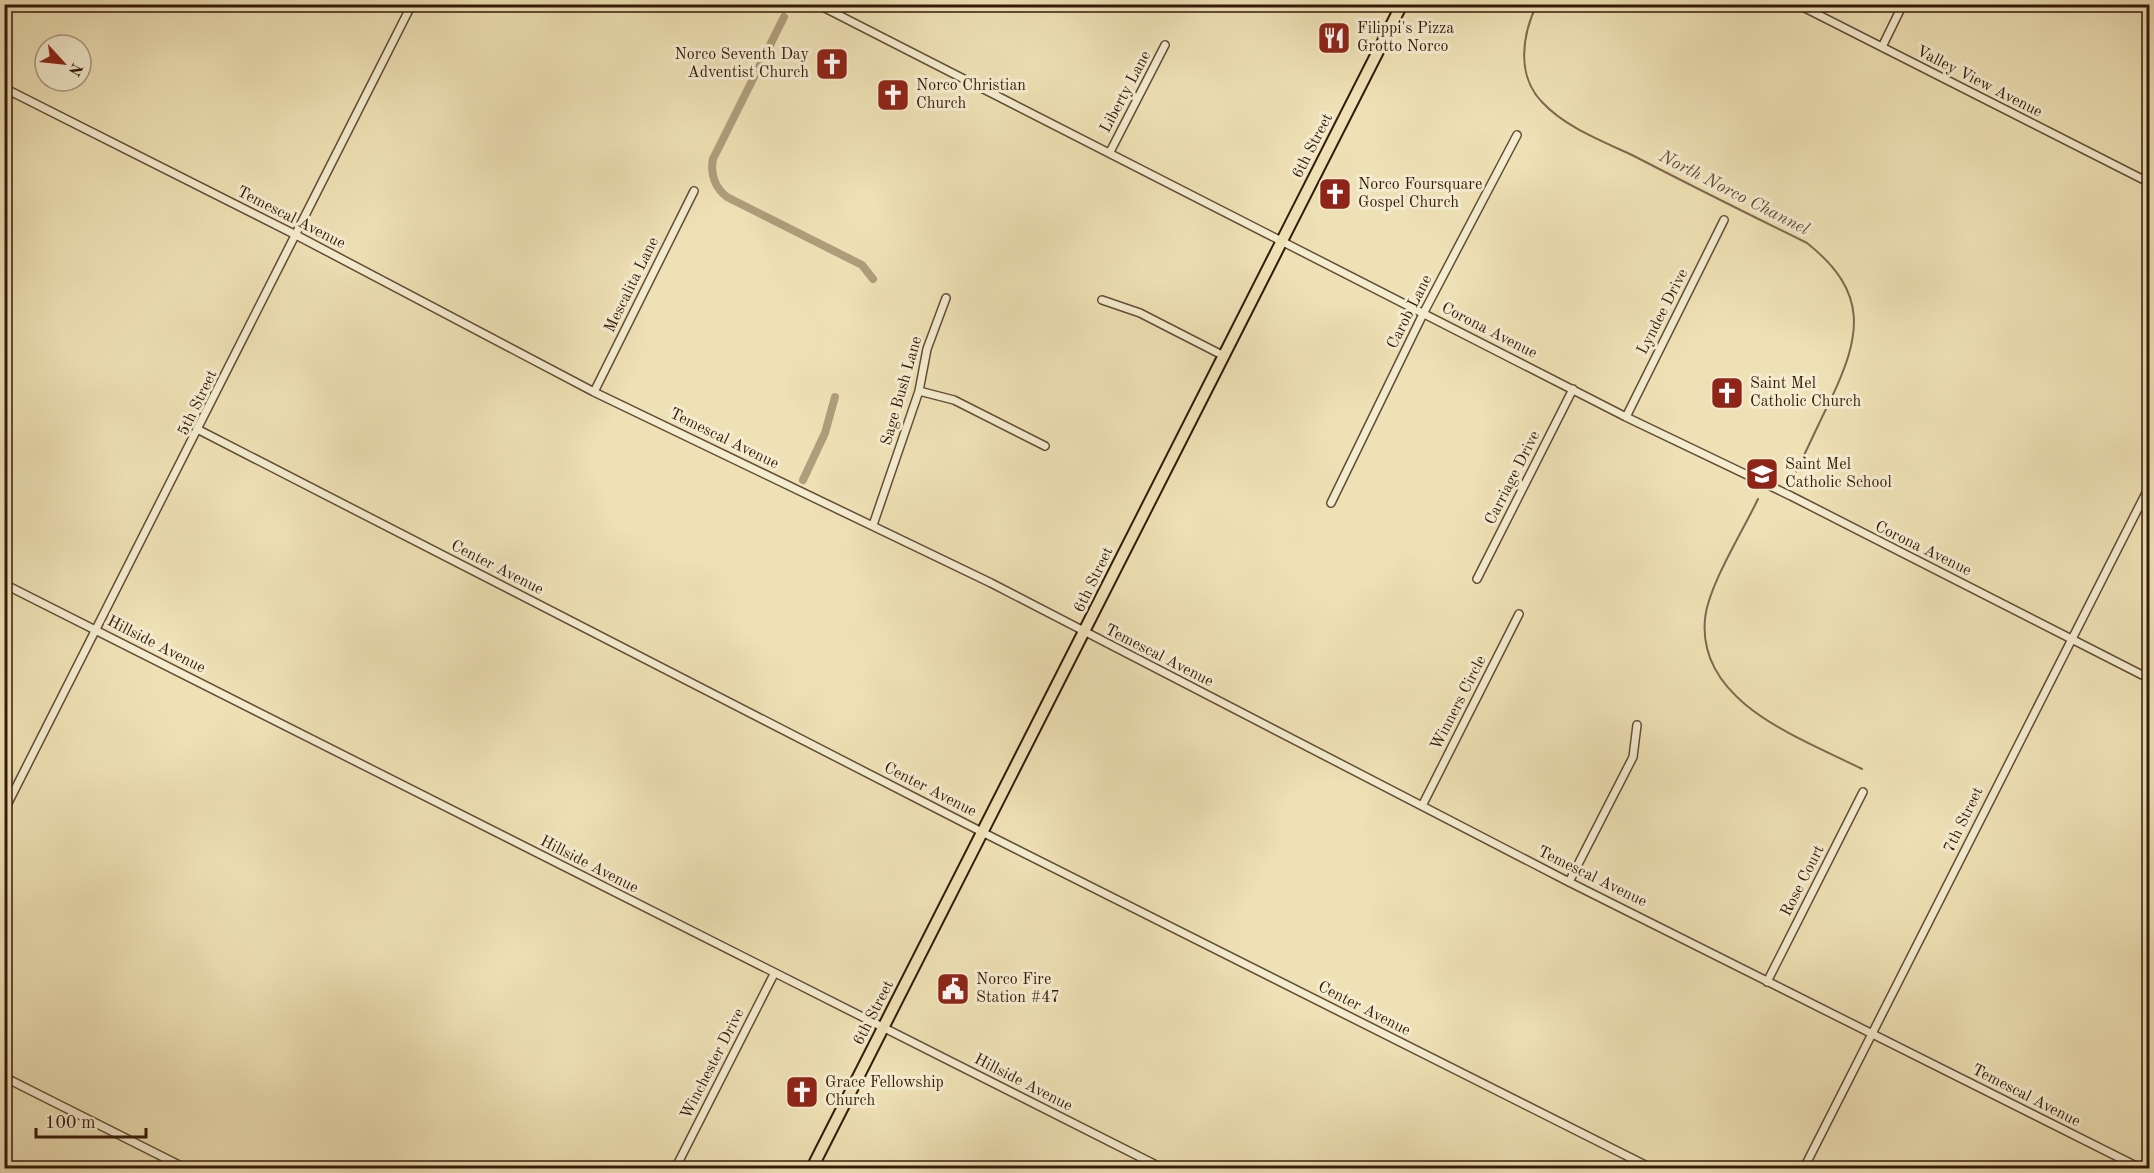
<svg xmlns="http://www.w3.org/2000/svg" width="2154" height="1173" font-family="'Old Standard TT',serif">
	<rect width="100%" height="100%" fill="#eee1b5"/>
	<filter id="stains"><feTurbulence type="fractalNoise" baseFrequency=".00333" numOctaves="4"/><feColorMatrix values="0 0 0 0 .2 0 0 0 0 .09 0 0 0 0 .02 0 0 0 .5 -.17"/></filter>
	<radialGradient id="worn" r=".72"><stop offset=".6" stop-color="#630" stop-opacity="0"/><stop offset="1" stop-color="#630" stop-opacity=".3"/></radialGradient>
	<g fill="none" stroke-linecap="round" stroke-linejoin="round">
		<path stroke="#7e694e" stroke-width="2" d="M 1537,4 C 1522,35 1516,75 1542,102 C 1565,127 1602,141 1632,155 C 1690,185 1748,214 1807,243 C 1870,293 1861,336 1830,401 C 1817,427 1805,454 1792,480
			M 1758,499 C 1743,531 1708,586 1705,619 C 1697,703 1801,738 1862,769"/>
		<path stroke="#af9d7b" stroke-width="8" d="M 784,17 L 713,159 C 710,174 715,188 727,197 L 862,265 L 873,279
			M 803,480 L 825,433 L 835,397"/>
		<defs>
			<path id="minor" d="M 817,4 L 1626,417 L 1791,496 L 2150,679
				M 1797,4 L 2150,183
				M 1591,7 L 1592,4
				M 1882,47 L 1903,4
				M 4,88 L 296,235 L 594,392 L 991,583 L 1569,882 L 2140,1168
				M 1110,152 L 1165,45
				M 1102,300 L 1140,313 L 1224,356
				M 919,391 L 954,400 L 1045,446
				M 594,392 L 694,191
				M 1626,417 L 1724,220
				M 199,430 L 982,832 L 1651,1168
				M 1331,503 L 1424,312 L 1517,135
				M 873,525 L 919,391 L 927,349 L 946,298
				M 1477,579 L 1573,389
				M 4,584 L 1162,1168
				M 1423,804 L 1519,614
				M 4,811 L 412,4
				M 1569,882 L 1633,757 L 1637,725
				M 1767,982 L 1863,792
				M 4,1077 L 185,1168
				M 676,1167 L 774,974
				M 1804,1168 L 2150,485"/>
			<path id="primary" d="M 812,1168 L 1402,4"/>
		</defs>
		<use href="#minor" stroke="#624c35" stroke-width="10"/>
		<use href="#primary" stroke="#341a0a" stroke-width="14"/>
		<use href="#minor" stroke="#f4eccf" stroke-width="7"/>
		<use href="#primary" stroke="#eee1b5" stroke-width="10"/>
	</g>
	<defs>
		<symbol id="restaurant-square" viewBox="-11 -11 22 22"><rect x="-9" y="-9" width="18" height="18" rx="4" fill="#8f2418" stroke="#f4eccf"/><path d="M-5-6h1v4h1v-4h1v4h1v-4h1v5L-1.5 .5V6h-2V.5L-5-1ZM5-6V6H3V1.5H1.5Q1.5-4 5-6Z" fill="#fff"/></symbol>
		<symbol id="church-square" viewBox="-11 -11 22 22"><rect x="-9" y="-9" width="18" height="18" rx="4" fill="#8f2418" stroke="#f4eccf"/><path d="M-1.2-6h2.4v3.5h3.3v2.4h-3.3V6h-2.4V-.1h-3.3v-2.4h3.3Z" fill="#fff"/></symbol>
		<symbol id="school-square" viewBox="-11 -11 22 22"><rect x="-9" y="-9" width="18" height="18" rx="4" fill="#8f2418" stroke="#f4eccf"/><path d="M0-5L7-2L0 1L-7-2ZM-4 1L0 2.5L4 1V4Q0 6-4 4Z" fill="#fff"/></symbol>
		<symbol id="civic-square" viewBox="-11 -11 22 22"><rect x="-9" y="-9" width="18" height="18" rx="4" fill="#8f2418" stroke="#f4eccf"/><path d="M-.6-6.5H3V-4.5H.6V-3L4-1V1h2V6H-6V1h2V-1L-.6-3ZM-1.2 2.5V6h2.4V2.5Z" fill="#fff"/></symbol>
	</defs>
	<g fill-rule="evenodd">
		<use href="#restaurant-square" x="1315" y="19" width="38" height="38"/>
		<use href="#church-square" x="813" y="45" width="38" height="38"/>
		<use href="#church-square" x="874" y="76" width="38" height="38"/>
		<use href="#church-square" x="1316" y="175" width="38" height="38"/>
		<use href="#church-square" x="1708" y="374" width="38" height="38"/>
		<use href="#school-square" x="1743" y="455" width="38" height="38"/>
		<use href="#civic-square" x="934" y="970" width="38" height="38"/>
		<use href="#church-square" x="783" y="1073" width="38" height="38"/>
	</g>
	<g text-anchor="middle" dominant-baseline="central" stroke-width="6" stroke-linejoin="round" paint-order="stroke">
		<g font-size="16" fill="#341a0a" stroke="#f4eccf" text-anchor="start">
			<text x="1357" y="29">Filippi's Pizza<tspan x="1357" dy="18">Grotto Norco</tspan></text>
			<text x="809" y="55" text-anchor="end">Norco Seventh Day<tspan x="809" dy="18">Adventist Church</tspan></text>
			<text x="916" y="86">Norco Christian<tspan x="916" dy="18">Church</tspan></text>
			<text x="1358" y="185">Norco Foursquare<tspan x="1358" dy="18">Gospel Church</tspan></text>
			<text x="1750" y="384">Saint Mel<tspan x="1750" dy="18">Catholic Church</tspan></text>
			<text x="1785" y="465">Saint Mel<tspan x="1785" dy="18">Catholic School</tspan></text>
			<text x="976" y="980">Norco Fire<tspan x="976" dy="18">Station #47</tspan></text>
			<text x="825" y="1083">Grace Fellowship<tspan x="825" dy="18">Church</tspan></text>
		</g>
		<g font-size="16" fill="#341a0a" stroke="#f4eccf">
			<text transform="translate(1979 82) rotate(27)">Valley View Avenue</text>
			<text transform="translate(1126 92) rotate(-62)">Liberty Lane</text>
			<text transform="translate(1313 146) rotate(-63)">6th Street</text>
			<text transform="translate(291 218) rotate(27)">Temescal Avenue</text>
			<text transform="translate(632 285) rotate(-64)">Mescalita Lane</text>
			<text transform="translate(1410 312) rotate(-63)">Carob Lane</text>
			<text transform="translate(1663 312) rotate(-63)">Lyndee Drive</text>
			<text transform="translate(1489 331) rotate(27)">Corona Avenue</text>
			<text transform="translate(902 391) rotate(-74)">Sage Bush Lane</text>
			<text transform="translate(198 403) rotate(-64)">5th Street</text>
			<text transform="translate(724 439) rotate(26)">Temescal Avenue</text>
			<text transform="translate(1513 478) rotate(-63)">Carriage Drive</text>
			<text transform="translate(1923 549) rotate(26)">Corona Avenue</text>
			<text transform="translate(497 568) rotate(27)">Center Avenue</text>
			<text transform="translate(1094 580) rotate(-64)">6th Street</text>
			<text transform="translate(156 645) rotate(27)">Hillside Avenue</text>
			<text transform="translate(1159 656) rotate(27)">Temescal Avenue</text>
			<text transform="translate(1459 703) rotate(-63)">Winners Circle</text>
			<text transform="translate(930 790) rotate(27)">Center Avenue</text>
			<text transform="translate(1964 820) rotate(-64)">7th Street</text>
			<text transform="translate(589 865) rotate(27)">Hillside Avenue</text>
			<text transform="translate(1592 877) rotate(26)">Temescal Avenue</text>
			<text transform="translate(1803 881) rotate(-63)">Rose Court</text>
			<text transform="translate(1364 1009) rotate(27)">Center Avenue</text>
			<text transform="translate(874 1013) rotate(-63)">6th Street</text>
			<text transform="translate(713 1064) rotate(-63)">Winchester Drive</text>
			<text transform="translate(1023 1083) rotate(27)">Hillside Avenue</text>
			<text transform="translate(2026 1096) rotate(27)">Temescal Avenue</text>
		</g>
		<g font-size="18" font-style="italic" fill="#654e37" stroke="#f4eccf">
			<text transform="translate(1734 193) rotate(27)">North Norco Channel</text>
		</g>
	</g>
	<rect width="2154" height="1173" fill="none" stroke="#eee1b5" stroke-width="24"/>
	<rect x="6" y="6" width="2142" height="1161" fill="none" stroke="#341a0a" stroke-width="3"/>
	<rect x="12" y="12" width="2130" height="1149" fill="none" stroke="#341a0a" stroke-width="1.5"/>
	<g transform="translate(63 63) rotate(117)"><circle r="28" fill="#f4eccf" stroke="#a79880" stroke-width="1.5"/>
	<path d="M0-4.5L10 22L0 15L-10 22Z" fill="#8f2418"/>
	<text y="-9" font-size="16" font-weight="bold" text-anchor="middle" fill="#341a0a">N</text>
	</g>
	<path d="M36 1128v9h110v-9" fill="none" stroke="#341a0a" stroke-width="3"/>
	<text x="45" y="1128" font-size="18" fill="#341a0a" stroke="#f4eccf" stroke-width="4.5" paint-order="stroke">100 m</text>
	<rect width="100%" height="100%" filter="url(#stains)"/>
	<rect width="100%" height="100%" fill="url(#worn)"/>
</svg>
